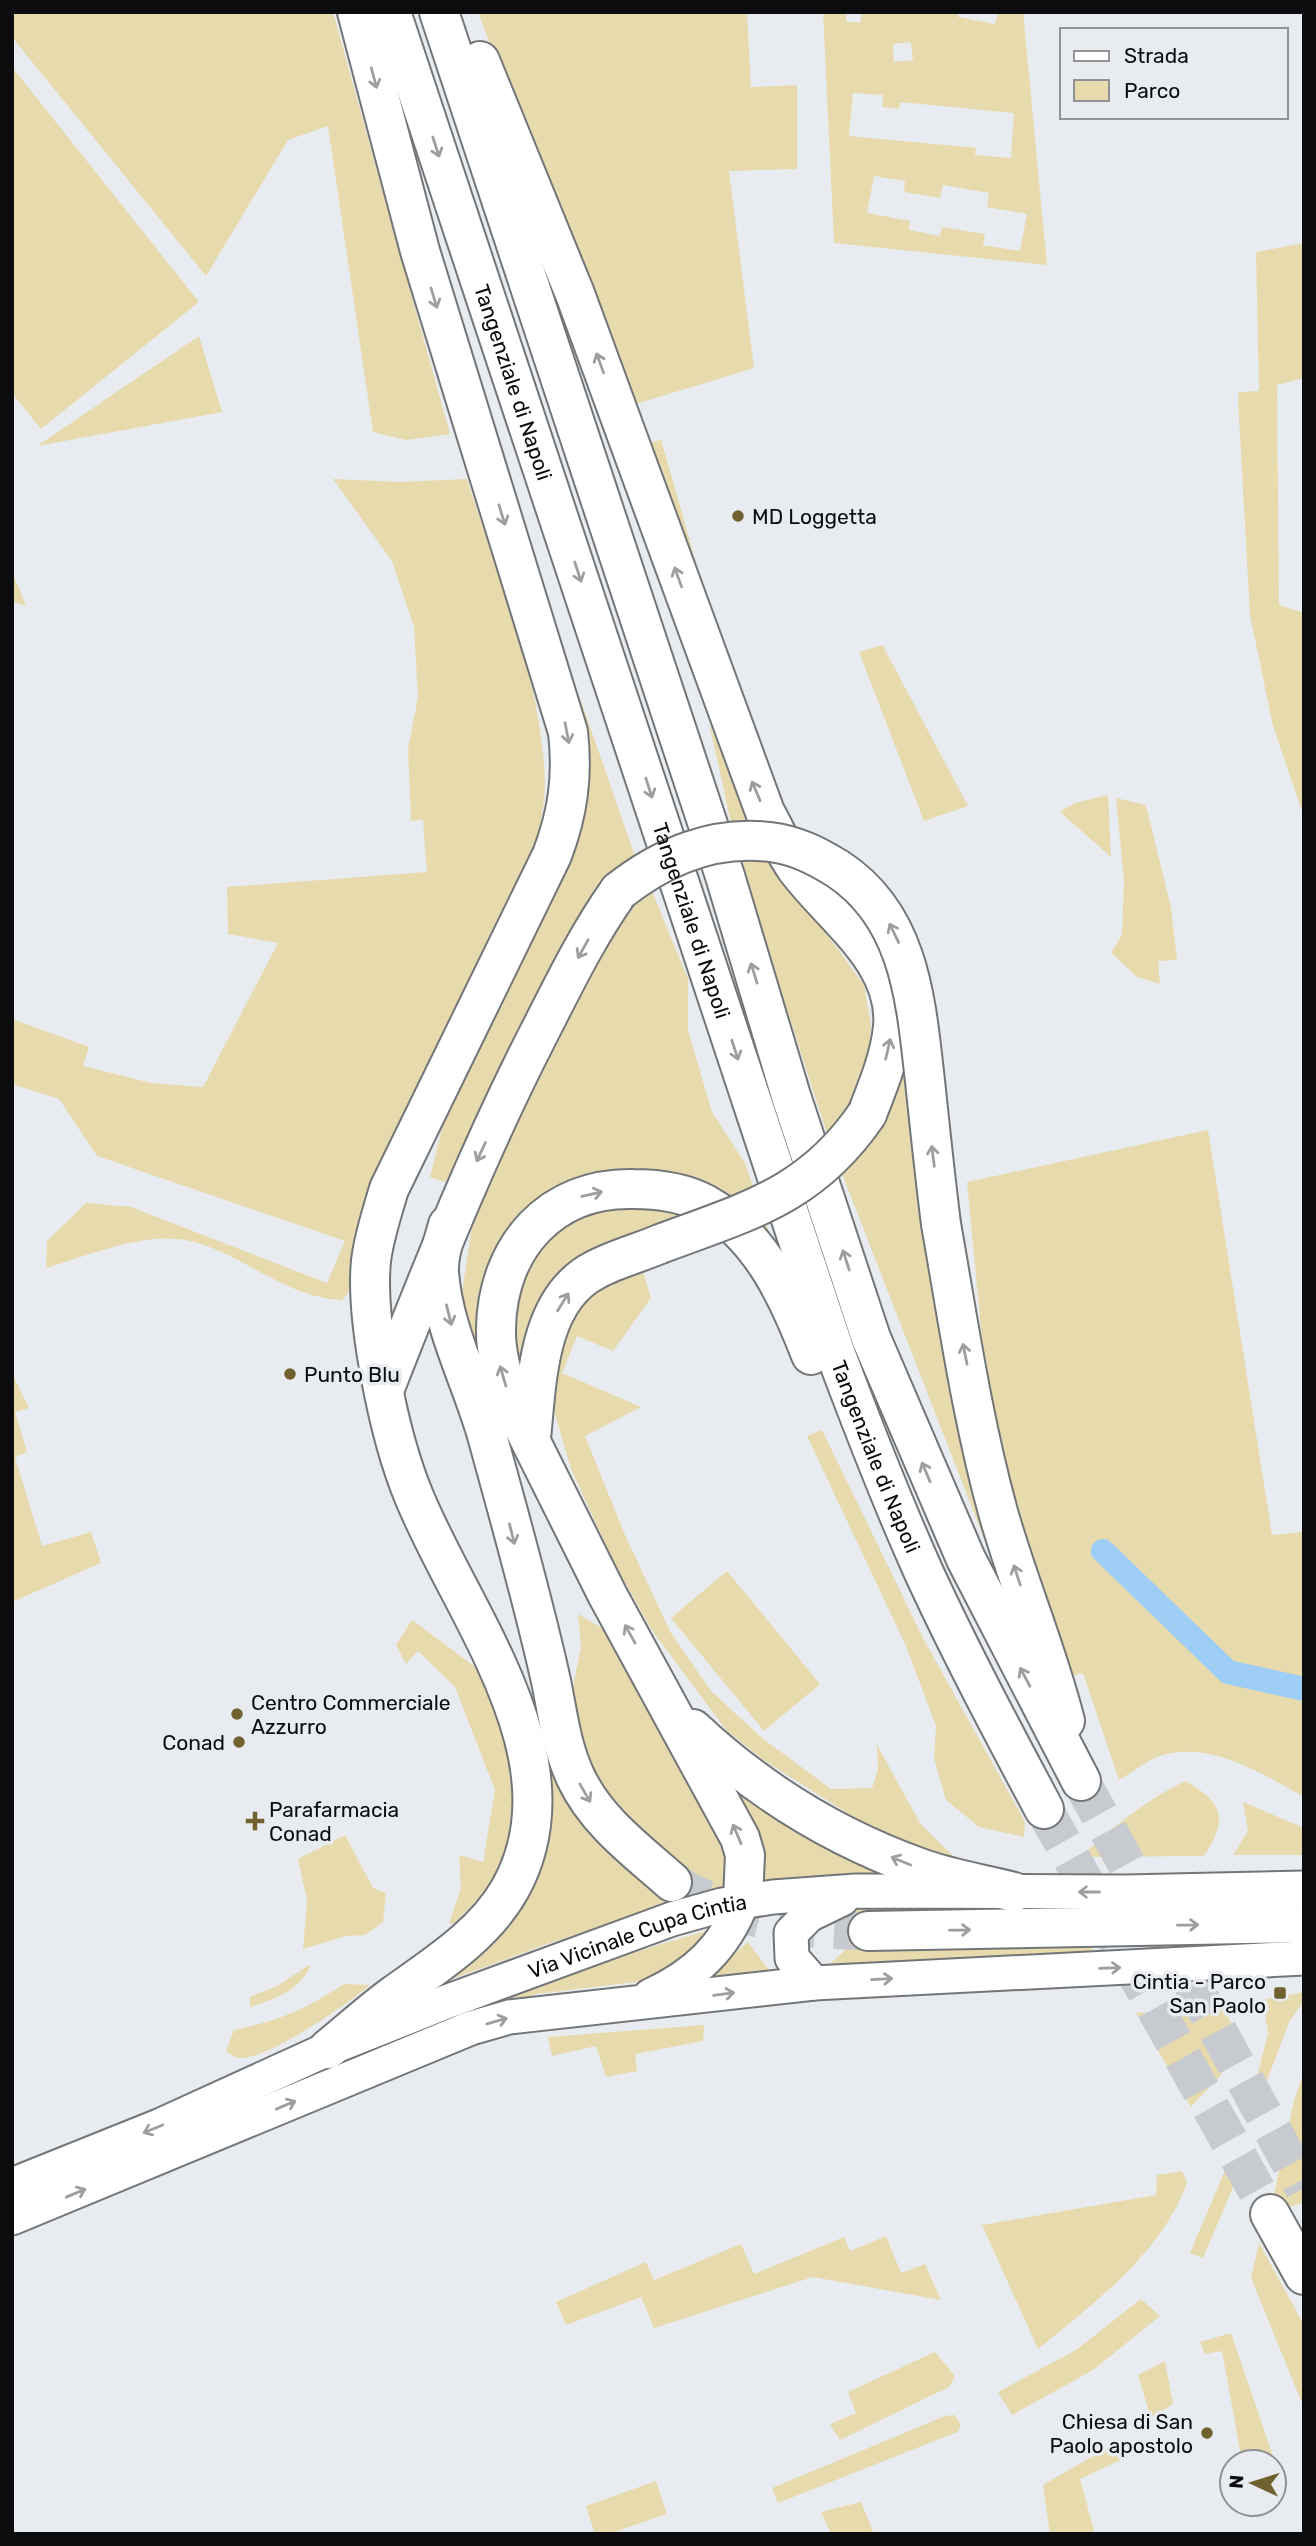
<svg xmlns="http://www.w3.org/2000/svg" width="1316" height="2546" font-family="Rubik,sans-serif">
	<rect width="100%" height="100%" fill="#e8ecf0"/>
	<path fill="#e7daad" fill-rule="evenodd" d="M 12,12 L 333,12 L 450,434 L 406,440 L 373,432 L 328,126 L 288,140 L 206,276 L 12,37 Z
		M 478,12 L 747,12 L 751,87 L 797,85 L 797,169 L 729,171 L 754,368 L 626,407 Z
		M 823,12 L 847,12 L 846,21 L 860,23 L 862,12 L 959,12 L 958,17 L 995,24 L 998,12 L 1023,12 L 1047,265 L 834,243 ZM 911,42 L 913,60 L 894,62 L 893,44 ZM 853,93 L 883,95 L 882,107 L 899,109 L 900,102 L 1014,113 L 1011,158 L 975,155 L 976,148 L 849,136 ZM 874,176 L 905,181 L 904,192 L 940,198 L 943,185 L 989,193 L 987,207 L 1027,214 L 1020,251 L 983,245 L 985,234 L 942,227 L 940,236 L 909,230 L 910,221 L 867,213 Z
		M 12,67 L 199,302 L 41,429 L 12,393 Z
		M 1304,243 L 1304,378 L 1277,385 L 1279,605 L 1304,613 L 1304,817 L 1273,726 L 1250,615 L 1238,399 L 1239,392 L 1259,391 L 1256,252 Z
		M 199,336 L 222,412 L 37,446 Z
		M 661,440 L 706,597 L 640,445 Z
		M 333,479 L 400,482 L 467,479 C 498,576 541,678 545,780 C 545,801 540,824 538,845 L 356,1283 L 342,1300 C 289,1298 247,1258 198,1243 C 150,1228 92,1255 46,1268 L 47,1241 L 86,1203 L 131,1207 L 327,1283 L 345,1241 L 97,1156 L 59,1099 L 12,1084 L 12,1019 L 89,1047 L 83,1066 L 151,1083 L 203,1087 L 278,943 L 228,934 L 227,887 L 427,872 L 423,820 L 411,821 L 408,749 L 418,697 L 414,627 L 392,561 Z
		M 12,572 L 26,605 L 12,602 Z
		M 883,645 L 883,646 L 968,806 L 924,821 L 859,652 Z
		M 579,695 L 637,862 L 573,941 L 445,1182 L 430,1177 L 442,1128 L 574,854 L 583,762 Z
		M 709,723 L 754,825 L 732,827 Z
		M 1108,795 L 1111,857 L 1060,812 L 1075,803 Z
		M 1116,798 L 1146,805 L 1171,908 L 1177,960 L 1158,961 L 1160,984 L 1137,977 L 1111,953 L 1122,935 L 1124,880 Z
		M 770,856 L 864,985 L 871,1025 L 869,1062 L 859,1096 L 828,1137 L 738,857 Z
		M 651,889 L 688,979 L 688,1030 L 712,1112 L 745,1163 L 773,1244 L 666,1175 L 518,1225 L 492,1384 L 470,1337 L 462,1292 L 475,1207 L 544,1053 L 628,908 Z
		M 900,1047 C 937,1215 951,1387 990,1554 L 841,1171 Z
		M 1208,1130 L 1272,1535 L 1304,1532 L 1304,1797 C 1262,1774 1216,1743 1166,1754 C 1151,1757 1133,1772 1119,1780 L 1083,1673 L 1066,1678 L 1013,1504 L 987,1391 L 967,1182 Z
		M 637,1203 L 690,1214 L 588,1255 L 518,1384 L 508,1304 L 524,1264 L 554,1227 L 594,1205 Z
		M 641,1265 L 651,1298 L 613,1351 L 577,1336 L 562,1373 L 641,1407 L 585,1436 L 625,1535 L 671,1633 L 711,1691 L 762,1738 L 831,1789 L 872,1788 L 878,1770 L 877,1745 L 920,1823 L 958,1861 L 876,1831 L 765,1761 L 727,1731 L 651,1629 L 614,1563 L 571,1469 L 549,1394 L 551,1367 L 576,1305 L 606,1279 Z
		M 12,1373 L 29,1408 L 15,1412 L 27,1452 L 15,1457 L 42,1546 L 91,1532 L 101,1563 L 12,1602 Z
		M 822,1430 L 923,1638 L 1025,1822 L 1024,1837 L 979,1827 L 946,1800 L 934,1758 L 936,1726 L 906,1646 L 807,1436 Z
		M 727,1571 L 820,1684 L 764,1731 L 671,1618 Z
		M 578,1614 L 607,1631 L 721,1830 L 733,1877 L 726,1890 L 547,1944 L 444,1982 L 494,1935 L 535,1715 L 589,1831 L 657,1897 L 686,1870 L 625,1823 L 598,1780 L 568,1713 L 581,1646 Z
		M 412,1620 L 474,1666 L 495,1703 L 510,1752 L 517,1800 L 510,1854 L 488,1889 L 455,1923 L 449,1924 L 461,1888 L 459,1855 L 483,1862 L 495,1790 L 455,1687 L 418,1651 L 406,1664 L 396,1645 Z
		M 1185,1781 C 1224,1802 1228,1820 1204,1856 L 1081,1857 C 1112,1827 1146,1800 1185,1781 Z
		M 737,1794 L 879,1873 L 761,1882 Z
		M 1243,1802 L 1304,1828 L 1304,1855 L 1233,1855 L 1248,1831 Z
		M 345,1835 L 373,1888 L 386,1893 L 383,1922 L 365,1935 L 346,1936 L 303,1949 L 307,1900 L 298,1859 Z
		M 852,1904 L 965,1907 L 965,1918 L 852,1916 Z
		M 712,1929 L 685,1964 L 644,1981 L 536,1994 L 397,2043 L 394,2035 L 538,1981 Z
		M 1092,1935 L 1093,1958 L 822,1971 L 852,1944 Z
		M 748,1942 L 771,1973 L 700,1986 Z
		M 311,1964 C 301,1991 274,1999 250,2007 L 250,1997 L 277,1986 Z
		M 344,1984 L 370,1985 C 348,2004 267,2060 240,2058 C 235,2058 231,2054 226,2051 L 234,2030 C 281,2020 304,2010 344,1984 Z
		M 1304,1992 L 1304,2001 L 1290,2020 L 1263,2091 L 1255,2084 L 1268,2033 L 1263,2000 Z
		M 1223,2008 L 1235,2030 L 1221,2075 L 1191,2107 L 1136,2013 Z
		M 704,2025 L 703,2041 L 635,2054 L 637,2071 L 606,2077 L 596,2046 L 552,2056 L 548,2037 Z
		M 1304,2073 L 1304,2202 L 1270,2214 L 1294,2100 Z
		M 1227,2166 L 1240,2171 L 1203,2258 L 1190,2253 Z
		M 1182,2171 L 1187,2183 C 1161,2254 1094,2303 1038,2349 L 982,2225 L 1156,2195 L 1157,2175 Z
		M 886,2236 L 901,2273 L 925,2264 L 941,2300 L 813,2277 L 654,2328 L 641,2297 L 566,2325 L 556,2302 L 646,2262 L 654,2280 L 741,2244 L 754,2274 L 844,2237 L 850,2251 Z
		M 1259,2243 L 1304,2325 L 1304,2408 L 1251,2278 Z
		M 1141,2299 L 1160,2316 L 1093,2370 L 1012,2415 L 998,2392 L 1076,2350 Z
		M 1231,2333 L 1284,2488 L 1274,2492 L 1274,2462 L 1242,2462 L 1222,2351 L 1205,2354 L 1200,2342 Z
		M 935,2352 L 955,2376 L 949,2387 L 840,2440 L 830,2424 L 856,2413 L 848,2392 Z
		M 1165,2361 L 1173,2404 L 1151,2419 L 1138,2375 Z
		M 955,2415 L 961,2426 L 957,2432 L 778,2503 L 772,2488 L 945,2416 Z
		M 1126,2437 L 1133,2454 L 1080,2479 L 1095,2534 L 1050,2534 L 1043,2485 Z
		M 656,2481 L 667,2514 L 608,2534 L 595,2534 L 586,2506 Z
		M 861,2502 L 874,2534 L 831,2534 L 821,2512 Z"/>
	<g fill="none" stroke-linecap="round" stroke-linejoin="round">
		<path stroke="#9ecef5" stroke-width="24" d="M 1103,1551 L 1228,1672 L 1304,1689"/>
		<path stroke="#c7cace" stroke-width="38" stroke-dasharray="38 19" stroke-linecap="butt" d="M 1081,1781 L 1304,2188
			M 1044,1809 L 1270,2214
			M 672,1882 C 738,1920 792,1931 868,1931"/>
		<defs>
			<g id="secondary">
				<path d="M 814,1983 L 792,1958 L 791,1933 L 809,1915 L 842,1899"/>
				<path d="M 650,1996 C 695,1975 725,1948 743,1900"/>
				<path id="s1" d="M 12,2185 L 159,2126 L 328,2049 L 446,2002 L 672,1919 L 722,1905 L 773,1897 L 856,1891 L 1125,1892 L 1304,1888"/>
				<path d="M 12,2218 L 471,2028 L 509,2017 L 814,1983 L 1304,1958"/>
			</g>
			<g id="highway">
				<path id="s2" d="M 391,12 L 835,1352 C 863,1427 892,1502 925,1575 C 962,1655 1003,1732 1044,1809"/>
				<path d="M 439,12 L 725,876 L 791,1096 L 871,1338 L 966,1559 L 1081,1781"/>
				<path d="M 480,61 L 575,294 L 765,812 C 775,830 784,851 796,868 C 831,916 899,960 893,1027 C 890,1057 878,1086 867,1114"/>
				<path d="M 941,1224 C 958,1320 972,1418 998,1512 C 1018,1583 1047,1650 1065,1721"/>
				<path d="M 448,1225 C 444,1240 438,1255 439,1272 C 443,1330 473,1384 488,1439 C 510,1519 533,1600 551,1681 C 558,1715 561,1746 576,1778 C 597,1822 636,1850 672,1882"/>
				<path d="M 385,1388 C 432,1268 479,1150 538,1035 C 563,986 587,936 619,891"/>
				<path d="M 531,1438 C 537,1382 537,1300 595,1270 C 615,1259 639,1253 660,1244"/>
				<path d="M 693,1729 C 758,1790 836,1838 920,1868 C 950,1879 983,1884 1014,1892"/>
				<path d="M 743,1900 L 745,1855 L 740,1838 L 608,1596 L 510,1400 C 503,1377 495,1352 496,1327 C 498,1247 551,1187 633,1189 C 658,1189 683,1192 705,1204 C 761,1235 789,1298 811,1355"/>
				<path d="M 868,1931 L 1304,1923"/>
				<path d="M 328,2049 C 350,2031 371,2012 394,1995 C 436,1965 484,1935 510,1889 C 583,1759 460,1612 413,1494 C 390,1438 365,1321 371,1261 C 374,1236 382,1213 389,1189 L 552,855 C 568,813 573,776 568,732 L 420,251 L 357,12"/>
				<path d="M 1270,2214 L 1304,2275"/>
			</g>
		</defs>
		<use href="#secondary" stroke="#727679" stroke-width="37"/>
		<use href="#highway" stroke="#727679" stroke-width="42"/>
		<use href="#secondary" stroke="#fff" stroke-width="33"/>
		<use href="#highway" stroke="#fff" stroke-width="38"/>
		<defs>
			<path id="highway-bridge" d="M 619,891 C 662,857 714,835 770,842 C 796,845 817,856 838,869 C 911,917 916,1003 925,1081 C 930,1129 935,1176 941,1224
				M 660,1244 C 748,1211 811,1196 867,1114"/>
		</defs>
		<use href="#highway-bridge" stroke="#727679" stroke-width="42" stroke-linecap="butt"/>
		<use href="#highway-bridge" stroke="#fff" stroke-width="38"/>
	</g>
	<defs><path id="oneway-shaft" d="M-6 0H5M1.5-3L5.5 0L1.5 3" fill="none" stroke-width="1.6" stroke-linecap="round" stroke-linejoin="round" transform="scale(1.75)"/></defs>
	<g stroke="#9d9e9e">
		<use href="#oneway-shaft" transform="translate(374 78) rotate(75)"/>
		<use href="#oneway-shaft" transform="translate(436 147) rotate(72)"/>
		<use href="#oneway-shaft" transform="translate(434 298) rotate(73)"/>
		<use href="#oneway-shaft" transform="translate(600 363) rotate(-110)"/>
		<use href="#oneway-shaft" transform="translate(502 515) rotate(73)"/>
		<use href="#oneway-shaft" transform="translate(578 572) rotate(72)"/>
		<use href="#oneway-shaft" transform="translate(678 577) rotate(-110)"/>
		<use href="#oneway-shaft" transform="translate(567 733) rotate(79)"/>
		<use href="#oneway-shaft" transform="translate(649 788) rotate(72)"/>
		<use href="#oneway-shaft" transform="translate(756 791) rotate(-113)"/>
		<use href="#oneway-shaft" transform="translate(894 933) rotate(-116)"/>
		<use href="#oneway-shaft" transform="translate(583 949) rotate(119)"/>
		<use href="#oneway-shaft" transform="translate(754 973) rotate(-107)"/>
		<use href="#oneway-shaft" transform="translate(888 1049) rotate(-77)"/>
		<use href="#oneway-shaft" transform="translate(735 1050) rotate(72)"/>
		<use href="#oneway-shaft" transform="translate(481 1152) rotate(115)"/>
		<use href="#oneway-shaft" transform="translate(933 1156) rotate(-97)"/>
		<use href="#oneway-shaft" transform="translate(592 1194) rotate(-13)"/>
		<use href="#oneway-shaft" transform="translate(846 1260) rotate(-108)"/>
		<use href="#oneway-shaft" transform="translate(563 1302) rotate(-58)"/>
		<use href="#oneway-shaft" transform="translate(449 1315) rotate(76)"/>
		<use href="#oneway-shaft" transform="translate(965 1354) rotate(-101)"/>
		<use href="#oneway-shaft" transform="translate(503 1376) rotate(-106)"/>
		<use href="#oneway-shaft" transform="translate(926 1472) rotate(-113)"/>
		<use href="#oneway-shaft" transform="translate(512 1534) rotate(76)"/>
		<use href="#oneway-shaft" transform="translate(1017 1575) rotate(-108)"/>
		<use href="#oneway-shaft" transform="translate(630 1634) rotate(-119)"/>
		<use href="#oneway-shaft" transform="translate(1025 1677) rotate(-118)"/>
		<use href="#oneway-shaft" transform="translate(585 1793) rotate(60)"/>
		<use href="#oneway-shaft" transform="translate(737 1834) rotate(-113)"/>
		<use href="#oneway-shaft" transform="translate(901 1861) rotate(-158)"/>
		<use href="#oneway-shaft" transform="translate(1089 1892) rotate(-180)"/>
		<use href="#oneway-shaft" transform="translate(1188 1925) rotate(-1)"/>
		<use href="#oneway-shaft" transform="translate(960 1930) rotate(-1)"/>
		<use href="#oneway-shaft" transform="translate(1110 1968) rotate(-2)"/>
		<use href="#oneway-shaft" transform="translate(882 1979) rotate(-3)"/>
		<use href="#oneway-shaft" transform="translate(724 1994) rotate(-7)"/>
		<use href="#oneway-shaft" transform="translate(497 2021) rotate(-16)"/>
		<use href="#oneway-shaft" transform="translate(286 2105) rotate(-23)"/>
		<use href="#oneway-shaft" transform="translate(153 2129) rotate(158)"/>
		<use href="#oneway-shaft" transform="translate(76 2193) rotate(-23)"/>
	</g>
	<g fill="#70612e" stroke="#e8ecf0" stroke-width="2.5">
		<circle cx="738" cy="516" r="7"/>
		<circle cx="290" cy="1374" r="7"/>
		<circle cx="237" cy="1714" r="7"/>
		<circle cx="239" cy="1742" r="7"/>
		<path d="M251.5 1810.5h7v7h7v7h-7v7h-7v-7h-7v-7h7z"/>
		<rect x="1273" y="1986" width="14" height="14" rx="3.5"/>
		<circle cx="1207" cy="2433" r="7"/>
	</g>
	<g text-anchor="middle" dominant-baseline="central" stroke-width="7" stroke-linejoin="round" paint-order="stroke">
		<g font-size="21" fill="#0b0c0d" stroke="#e8ecf0">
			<text stroke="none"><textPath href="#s2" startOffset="390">Tangenziale di Napoli</textPath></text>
			<text stroke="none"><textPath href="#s2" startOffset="957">Tangenziale di Napoli</textPath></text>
			<text stroke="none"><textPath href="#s2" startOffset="1524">Tangenziale di Napoli</textPath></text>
			<text stroke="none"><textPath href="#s1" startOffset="674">Via Vicinale Cupa Cintia</textPath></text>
		</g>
		<g font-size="21" fill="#0b0c0d" stroke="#e8ecf0" text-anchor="start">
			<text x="752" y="516">MD Loggetta</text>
			<text x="304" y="1374">Punto Blu</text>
			<text x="251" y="1702">Centro Commerciale<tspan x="251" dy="24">Azzurro</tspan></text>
			<text x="225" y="1742" text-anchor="end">Conad</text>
			<text x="269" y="1809">Parafarmacia<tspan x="269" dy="24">Conad</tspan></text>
			<text x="1266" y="1981" text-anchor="end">Cintia - Parco<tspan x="1266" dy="24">San Paolo</tspan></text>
			<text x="1193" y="2421" text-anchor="end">Chiesa di San<tspan x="1193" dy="24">Paolo apostolo</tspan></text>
		</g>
	</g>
	<rect width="1316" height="2546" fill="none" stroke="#0b0c0d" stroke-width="28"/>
	<rect x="1060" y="28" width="228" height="91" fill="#e8ecf0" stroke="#909295" stroke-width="2"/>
	<rect x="1074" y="51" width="35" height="10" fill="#ffffff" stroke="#909295" stroke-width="2"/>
	<text x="1124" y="63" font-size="21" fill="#0b0c0d">Strada</text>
	<rect x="1074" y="80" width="35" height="21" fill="#e7daad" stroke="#909295" stroke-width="2"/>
	<text x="1124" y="98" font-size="21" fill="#0b0c0d">Parco</text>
	<g transform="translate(1253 2483) rotate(274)"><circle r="33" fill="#e8ecf0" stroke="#909295" stroke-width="2"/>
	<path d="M0-5L12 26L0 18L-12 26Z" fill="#70612e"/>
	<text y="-10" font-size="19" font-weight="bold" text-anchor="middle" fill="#0b0c0d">N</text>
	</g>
</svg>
